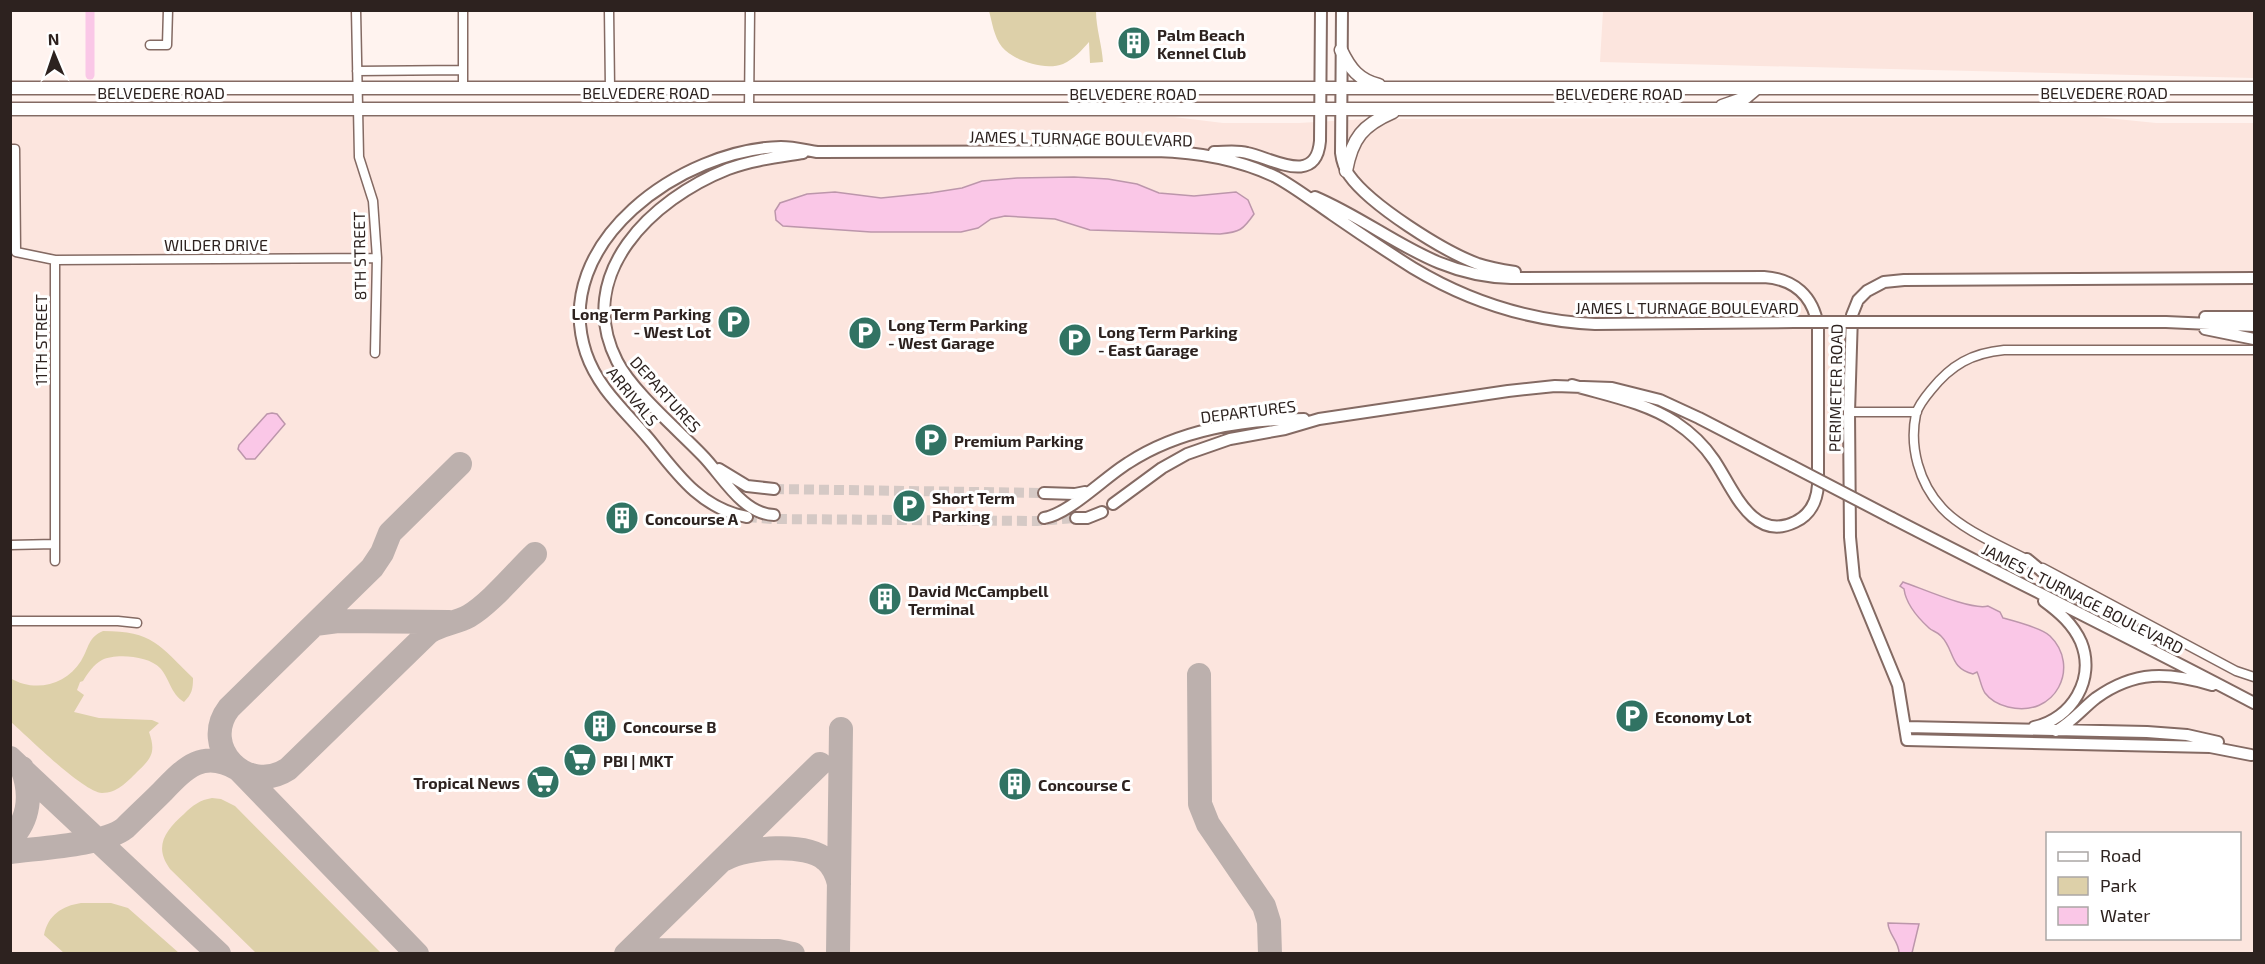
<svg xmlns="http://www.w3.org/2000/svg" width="2265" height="964" font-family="'Exo 2',sans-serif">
	<rect width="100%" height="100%" fill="#fff3ef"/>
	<path fill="#fce5de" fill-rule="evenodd" d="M 1603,11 L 2254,11 L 2254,78 L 1600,62 Z
		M 10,117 L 1174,117 L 1223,123 L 1299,123 L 1366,119 L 2097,117 L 2156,123 L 2254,123 L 2254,953 L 11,953 ZM 2048,834 L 2240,834 L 2240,938 L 2048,938 Z"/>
	<path fill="#ddd0a9" d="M 989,11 L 1096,11 C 1096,28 1102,45 1103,62 L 1090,63 L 1089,42 C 1082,50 1074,59 1063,64 C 1045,71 1014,61 1002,47 C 994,37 992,22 989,11 Z
		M 103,631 C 153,631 159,645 193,678 C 193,689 192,694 184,702 C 170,693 170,679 160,668 C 149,656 116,653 102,660 C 93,665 88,673 83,681 L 80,682 L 77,690 L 84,695 L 74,712 L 99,718 L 152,720 L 159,723 L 149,732 C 156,752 152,758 137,772 C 127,782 117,793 102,793 C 83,792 27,736 11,722 L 10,678 C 35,693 66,685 81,661 C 89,648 88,637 103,631 Z
		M 212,798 L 221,799 L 235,806 L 381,953 L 256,953 L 170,869 C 153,846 166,830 184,814 C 193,805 200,800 212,798 Z
		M 81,903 L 111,903 L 128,908 L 179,953 L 64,953 L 44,935 C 48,915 62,906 81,903 Z"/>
	<path fill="#fac7e7" stroke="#bc96ab" stroke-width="1.5" d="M 1074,177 L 1108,179 L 1137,184 L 1159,193 L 1194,196 L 1236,192 L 1248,200 L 1254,214 C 1243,230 1240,232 1220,234 L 1090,230 L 1055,219 L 1005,216 L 991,219 L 978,228 L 961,232 L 871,232 L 783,226 L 776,220 L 775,211 L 780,203 L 807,194 L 835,192 L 881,198 L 930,193 L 962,188 L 982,181 L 1017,178 Z
		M 272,413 L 277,414 L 285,424 L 255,459 L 246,459 L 238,449 L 239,445 L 267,414 Z
		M 1903,582 C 1921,588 1972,611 1988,606 L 2000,612 L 2003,618 C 2014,621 2042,628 2050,636 C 2081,666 2056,719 2008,707 C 2000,705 1991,701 1985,693 C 1981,687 1980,678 1977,672 L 1973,674 C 1949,668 1955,650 1941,636 C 1938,632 1932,631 1929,628 C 1917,617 1906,604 1904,589 L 1900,586 Z
		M 1888,923 L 1919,924 L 1912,953 L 1899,953 C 1899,941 1888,934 1888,923 Z"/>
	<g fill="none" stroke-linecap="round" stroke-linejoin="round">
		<path stroke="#fac7e7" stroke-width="9" d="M 90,75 L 90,10"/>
		<path stroke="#bcb0ad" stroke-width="24" d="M 460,464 L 390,533 L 382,553 L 372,568 L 229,708 C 199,747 247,796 288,769 L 429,632 C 442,624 456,623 469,616 C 491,603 516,572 535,554
			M 315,624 L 338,621 L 449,622
			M 1199,675 L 1200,804 L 1208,824 L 1264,906 L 1269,922 L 1270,954
			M 10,758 L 219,954
			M 10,840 C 30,819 32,794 22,768
			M 10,852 C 39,848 104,845 125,828 C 137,816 150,804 162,792 C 186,767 203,749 238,769 L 417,954
			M 725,859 C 747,847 806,842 826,860 C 833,866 837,875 839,884
			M 626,954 L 820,764
			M 628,954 L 643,950 L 778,951 L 793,954
			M 838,954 L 841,729"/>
		<path stroke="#d5c9c5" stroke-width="10" stroke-dasharray="10 5" stroke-linecap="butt" d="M 774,489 L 1044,493
			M 747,517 L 773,519 L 1037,521 L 1076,518"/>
		<defs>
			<path id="minor" d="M 356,10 L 359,157 L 373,201 L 377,258 L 375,353
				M 609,10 L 610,88
				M 150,45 L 167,45 L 168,10
				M 357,71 L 463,70
				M 463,88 L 463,10
				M 749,109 L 750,10
				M 10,149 L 15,149 L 16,252 L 55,260 L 377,258
				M 55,260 L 55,561
				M 1849,412 L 1917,412
				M 10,545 L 55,544
				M 2032,562 C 2004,547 1963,531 1942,508 C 1919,483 1909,447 1916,414 C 1918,406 1926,396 1931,390 C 1951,365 1972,353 2004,350 L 2254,350
				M 2043,568 L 2236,671 L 2254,677
				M 10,621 L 118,621 L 137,623"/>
			<path id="tertiary" d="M 1342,10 L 1341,153 C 1342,161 1344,168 1349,175 C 1370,205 1443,251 1478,264 C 1490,268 1502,270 1515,272
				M 1214,152 C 1225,152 1237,150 1247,153 C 1272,158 1316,187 1320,141 L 1321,10
				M 1315,197 C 1385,227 1429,276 1511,278 L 1764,277 C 1794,279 1813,296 1818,326 L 1818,485 C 1817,501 1810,515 1795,522 C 1752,543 1733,488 1714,460 C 1704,445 1690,432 1675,422 C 1645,402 1605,395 1572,385
				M 2205,317 L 2254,317
				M 1898,322 L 2166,322 L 2254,326
				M 2205,329 L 2254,339
				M 719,469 L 747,486 L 774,489
				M 1044,493 L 1075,494 L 1085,492
				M 1113,504 L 1162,468 L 1187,454 L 1230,439 L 1285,429 L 1319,419 L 1508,391 L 1555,386 L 1612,388 L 1660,400 L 1699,418 L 1792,466
				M 774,515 C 742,514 722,475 702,455 C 678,430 632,391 617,361 C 573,274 652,199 728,169 C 752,160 778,157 803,153
				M 747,517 C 703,509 679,477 653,444 C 628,413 599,391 586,353 C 549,242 683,149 781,147 C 793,147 805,150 817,152 L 1156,151 C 1198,152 1238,159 1276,177 C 1296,188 1314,202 1333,215 C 1359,233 1386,251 1413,268 C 1468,301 1530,321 1595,324 L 1794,322
				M 1044,518 C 1069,514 1105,477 1128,463 C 1180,429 1243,420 1304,419
				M 1076,518 L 1087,518 L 1102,512
				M 1892,518 C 2012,580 2135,640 2254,703
				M 2027,559 L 2055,582 L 2149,640
				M 1906,727 L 2147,732 L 2187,735 L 2218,742
				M 2034,727 C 2072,719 2096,679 2081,642 C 2073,624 2059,612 2044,601
				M 2056,731 C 2072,722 2082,709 2096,698 C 2135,670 2168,672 2212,685
				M 2251,755 L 2210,747 L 1907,740 L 1898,685 L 1854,578 L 1850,537 L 1849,412 L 1852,315 L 1858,300 L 1867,291 L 1884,282 L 1904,280 L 2254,278"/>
			<path id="primary" d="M 1341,50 C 1350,69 1359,80 1379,85
				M 10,88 L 2254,88
				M 1722,106 L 1745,98 L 1757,88
				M 10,109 L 2254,109
				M 1346,171 C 1352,138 1363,125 1393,112"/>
		</defs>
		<use href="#minor" stroke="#846a63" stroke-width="11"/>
		<use href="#tertiary" stroke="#846a63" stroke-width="14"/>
		<use href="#primary" stroke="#846a63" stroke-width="15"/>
		<use href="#minor" stroke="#fff" stroke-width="8"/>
		<use href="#tertiary" stroke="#fff" stroke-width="10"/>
		<use href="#primary" stroke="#fff" stroke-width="12"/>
		<defs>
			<path id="tertiary-bridge" d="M 1794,322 L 1898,322
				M 1792,466 L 1892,518"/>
		</defs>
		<use href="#tertiary-bridge" stroke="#846a63" stroke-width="14" stroke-linecap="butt"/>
		<use href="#tertiary-bridge" stroke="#fff" stroke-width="10"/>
	</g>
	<defs>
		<symbol id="building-disc" viewBox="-11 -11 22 22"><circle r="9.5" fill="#317363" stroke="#fff"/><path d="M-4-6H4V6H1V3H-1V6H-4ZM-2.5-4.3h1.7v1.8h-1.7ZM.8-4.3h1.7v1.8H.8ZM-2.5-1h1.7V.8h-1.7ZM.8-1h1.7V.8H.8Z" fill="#fff"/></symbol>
		<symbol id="parking-disc" viewBox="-11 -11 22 22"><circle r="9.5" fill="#317363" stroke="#fff"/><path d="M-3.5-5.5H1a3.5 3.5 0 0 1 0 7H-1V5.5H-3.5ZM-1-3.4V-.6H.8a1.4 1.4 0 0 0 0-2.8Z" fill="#fff"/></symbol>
		<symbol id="supermarket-disc" viewBox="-11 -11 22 22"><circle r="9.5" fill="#317363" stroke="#fff"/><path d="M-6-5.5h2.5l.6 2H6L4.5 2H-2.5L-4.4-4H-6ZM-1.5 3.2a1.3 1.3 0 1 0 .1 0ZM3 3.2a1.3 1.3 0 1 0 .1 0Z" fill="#fff"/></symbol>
	</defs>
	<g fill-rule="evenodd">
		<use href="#building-disc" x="1115" y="24" width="38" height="38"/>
		<use href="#parking-disc" x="715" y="303" width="38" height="38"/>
		<use href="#parking-disc" x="846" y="314" width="38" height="38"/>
		<use href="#parking-disc" x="1056" y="321" width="38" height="38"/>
		<use href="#parking-disc" x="912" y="421" width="38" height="38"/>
		<use href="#parking-disc" x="890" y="487" width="38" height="38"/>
		<use href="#building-disc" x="603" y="499" width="38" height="38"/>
		<use href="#building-disc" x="866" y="580" width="38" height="38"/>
		<use href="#parking-disc" x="1613" y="697" width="38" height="38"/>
		<use href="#building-disc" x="581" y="707" width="38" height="38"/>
		<use href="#supermarket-disc" x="561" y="741" width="38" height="38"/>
		<use href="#supermarket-disc" x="524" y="763" width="38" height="38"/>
		<use href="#building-disc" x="996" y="765" width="38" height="38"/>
	</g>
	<g text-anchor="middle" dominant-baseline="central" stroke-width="6" stroke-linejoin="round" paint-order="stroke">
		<g font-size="16" font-weight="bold" fill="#2d221f" stroke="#fff" text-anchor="start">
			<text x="1157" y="34">Palm Beach<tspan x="1157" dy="18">Kennel Club</tspan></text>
			<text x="711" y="313" text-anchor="end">Long Term Parking<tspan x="711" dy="18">- West Lot</tspan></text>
			<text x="888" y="324">Long Term Parking<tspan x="888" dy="18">- West Garage</tspan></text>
			<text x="1098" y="331">Long Term Parking<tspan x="1098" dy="18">- East Garage</tspan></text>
			<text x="954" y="440">Premium Parking</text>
			<text x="932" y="497">Short Term<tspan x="932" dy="18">Parking</tspan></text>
			<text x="645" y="518">Concourse A</text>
			<text x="908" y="590">David McCampbell<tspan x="908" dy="18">Terminal</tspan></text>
			<text x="1655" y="716">Economy Lot</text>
			<text x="623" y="726">Concourse B</text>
			<text x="603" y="760">PBI | MKT</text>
			<text x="520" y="782" text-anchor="end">Tropical News</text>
			<text x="1038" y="784">Concourse C</text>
		</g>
		<g font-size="16" fill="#2d221f" stroke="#fff">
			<text x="161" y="92">BELVEDERE ROAD</text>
			<text x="646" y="92">BELVEDERE ROAD</text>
			<text x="2104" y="92">BELVEDERE ROAD</text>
			<text x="1133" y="93">BELVEDERE ROAD</text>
			<text x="1619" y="93">BELVEDERE ROAD</text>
			<text transform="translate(1081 138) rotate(1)">JAMES L TURNAGE BOULEVARD</text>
			<text x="216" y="244">WILDER DRIVE</text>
			<text transform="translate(359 256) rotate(-91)">8TH STREET</text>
			<text x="1687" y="307">JAMES L TURNAGE BOULEVARD</text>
			<text transform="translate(40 340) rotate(-90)">11TH STREET</text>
			<text transform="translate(1835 388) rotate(-89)">PERIMETER ROAD</text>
			<text transform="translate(666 394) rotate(48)">DEPARTURES</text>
			<text transform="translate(633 396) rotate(51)">ARRIVALS</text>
			<text transform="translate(1248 411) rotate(-7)">DEPARTURES</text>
			<text transform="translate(2083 598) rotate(27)">JAMES L TURNAGE BOULEVARD</text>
		</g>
	</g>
	<rect width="2265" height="964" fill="none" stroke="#2d221f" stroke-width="24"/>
	<rect x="2046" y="832" width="195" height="108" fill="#ffffff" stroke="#aba7a5" stroke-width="1.5"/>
	<rect x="2058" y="852" width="30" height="9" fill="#ffffff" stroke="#aba7a5" stroke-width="1.5"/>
	<text x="2100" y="862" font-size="18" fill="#2d221f">Road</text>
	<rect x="2058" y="877" width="30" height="18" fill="#ddd0a9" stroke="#aba7a5" stroke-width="1.5"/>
	<text x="2100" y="892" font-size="18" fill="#2d221f">Park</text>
	<rect x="2058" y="907" width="30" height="18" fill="#fac7e7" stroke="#aba7a5" stroke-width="1.5"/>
	<text x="2100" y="922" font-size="18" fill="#2d221f">Water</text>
	<g transform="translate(54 54) rotate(358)" stroke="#ffffff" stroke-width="4.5" paint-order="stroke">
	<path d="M0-4.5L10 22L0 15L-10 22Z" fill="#2d221f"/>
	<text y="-9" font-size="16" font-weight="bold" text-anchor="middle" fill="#2d221f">N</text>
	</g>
</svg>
